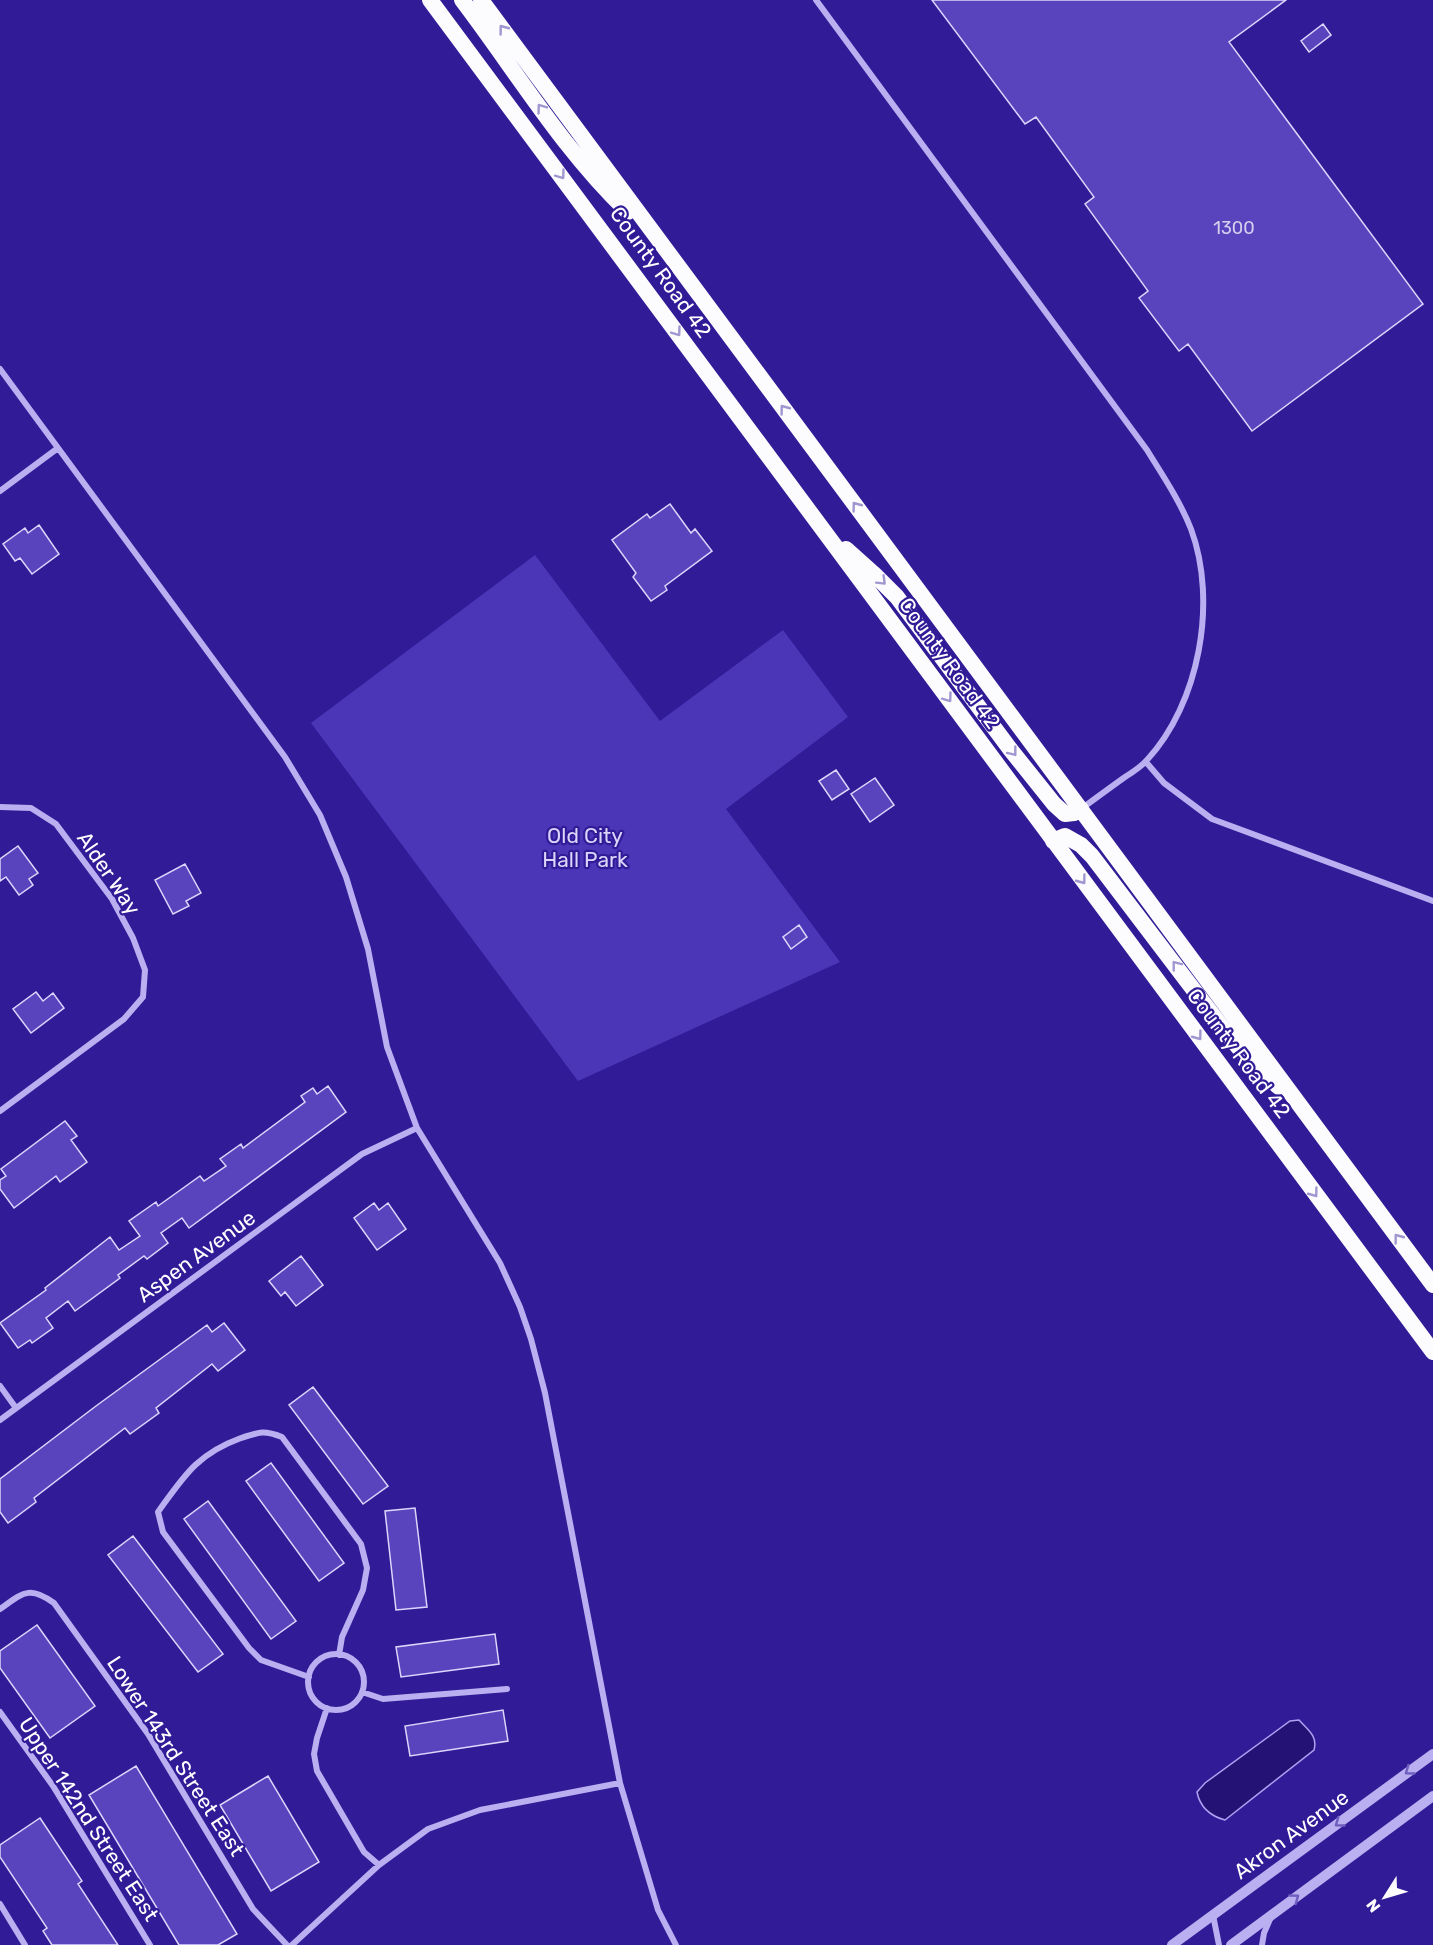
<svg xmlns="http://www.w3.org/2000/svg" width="1433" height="1945" font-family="Rubik,sans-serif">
	<rect width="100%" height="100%" fill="#311b97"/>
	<path fill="#4b36b8" d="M 535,555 L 660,721 L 783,630 L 848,717 L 726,809 L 840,962 L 578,1081 L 311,723 Z"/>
	<path fill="#251275" stroke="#aea2f2" stroke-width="1.5" d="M 1299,1720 C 1308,1730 1318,1736 1314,1750 L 1225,1820 C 1210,1816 1200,1807 1197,1792 L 1205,1783 L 1290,1721 Z"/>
	<path fill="#5944be" stroke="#dcd6fb" stroke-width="1.5" d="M 932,0 L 1286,0 L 1229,42 L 1423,304 L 1252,431 L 1188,344 L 1179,351 L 1139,298 L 1148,291 L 1085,204 L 1094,197 L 1036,117 L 1025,124 Z
		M 1323,24 L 1331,35 L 1309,52 L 1301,41 Z
		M 670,504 L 691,533 L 695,529 L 712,551 L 665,586 L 667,590 L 651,601 L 633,577 L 636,573 L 612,540 L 647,514 L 650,518 Z
		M 39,525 L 59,554 L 32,574 L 20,558 L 15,561 L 3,544 L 25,528 L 28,533 Z
		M 836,770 L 849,789 L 832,800 L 819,781 Z
		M 875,778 L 894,805 L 870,822 L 851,794 Z
		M 18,846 L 38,873 L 29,879 L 33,885 L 19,895 L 6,877 L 0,881 L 0,859 Z
		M 185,864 L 201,893 L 186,901 L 189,906 L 173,914 L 155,880 Z
		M 799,925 L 807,937 L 791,949 L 783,937 Z
		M 36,992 L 43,1001 L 53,993 L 64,1008 L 31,1033 L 13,1009 Z
		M 328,1086 L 346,1112 L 189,1228 L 182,1218 L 161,1233 L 168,1243 L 147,1259 L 144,1256 L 118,1275 L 120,1278 L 75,1311 L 68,1301 L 46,1318 L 53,1328 L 32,1343 L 30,1340 L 18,1348 L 0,1323 L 46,1290 L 45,1288 L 110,1237 L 119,1250 L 140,1236 L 129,1221 L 156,1202 L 158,1206 L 200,1176 L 204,1181 L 226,1166 L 220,1159 L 241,1144 L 243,1148 L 305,1102 L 301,1096 L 313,1088 L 317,1094 Z
		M 65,1121 L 77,1136 L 71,1140 L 87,1162 L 60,1182 L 56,1176 L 14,1208 L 0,1189 L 0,1180 L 6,1176 L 1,1169 Z
		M 374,1203 L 379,1210 L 388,1203 L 406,1229 L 377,1250 L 354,1218 Z
		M 301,1256 L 323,1285 L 296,1306 L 285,1292 L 281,1296 L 269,1281 Z
		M 224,1323 L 245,1350 L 218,1371 L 212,1364 L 156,1408 L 159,1413 L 130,1434 L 125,1428 L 34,1498 L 36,1502 L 8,1523 L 0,1512 L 0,1479 L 96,1406 L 207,1325 L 212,1332 Z
		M 313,1387 L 388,1486 L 363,1504 L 289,1405 Z
		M 271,1463 L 344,1563 L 319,1581 L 246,1481 Z
		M 208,1501 L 296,1621 L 271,1639 L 184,1519 Z
		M 415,1508 L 427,1607 L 396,1610 L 385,1511 Z
		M 133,1536 L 223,1654 L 198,1672 L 108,1555 Z
		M 37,1625 L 95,1706 L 50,1738 L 0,1668 L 0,1651 Z
		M 495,1634 L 499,1664 L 401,1677 L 396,1647 Z
		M 503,1710 L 508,1741 L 410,1756 L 405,1726 Z
		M 136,1766 L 237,1934 L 218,1945 L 179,1945 L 89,1795 Z
		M 268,1776 L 319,1862 L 271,1891 L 220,1805 Z
		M 40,1818 L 82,1881 L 78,1884 L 118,1945 L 52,1945 L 43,1931 L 47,1928 L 0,1857 L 0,1845 Z"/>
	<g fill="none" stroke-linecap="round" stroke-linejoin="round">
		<path stroke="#baaff0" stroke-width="6" d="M 816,0 L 1147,450 C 1163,476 1180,501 1191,529 C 1218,602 1199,704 1147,760 C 1141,767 1133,772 1125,777 C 1111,787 1096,798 1081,809
			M 0,369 L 285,757 L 320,815 L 346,877 L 368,949 L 387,1047 L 417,1128 L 500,1263 L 520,1307 L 531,1339 L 545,1393 L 620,1783 L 658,1910 L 676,1945
			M 0,491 L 58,448
			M 1146,762 L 1164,783 L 1212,819 L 1433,901
			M 0,807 L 31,808 L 56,824 L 112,899 L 133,938 L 145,970 L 143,997 L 124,1019 L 0,1111
			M 0,1386 L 16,1408
			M 0,1420 L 362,1154 L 417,1128
			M 0,1609 C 23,1593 29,1585 54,1603 L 148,1734 L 253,1909 L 287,1945
			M308 1682a28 28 0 1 1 56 0a28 28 0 1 1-56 0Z
			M 309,1677 L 261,1660 L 249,1648 L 163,1532 L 158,1512 C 184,1476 197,1454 241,1438 C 259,1432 264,1430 282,1437 L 361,1544 L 367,1568 L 363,1590 L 342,1637 L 339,1655
			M 362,1692 L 383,1699 L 507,1689
			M 327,1708 L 317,1738 L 314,1754 L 317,1771 L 364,1852 L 379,1865
			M 0,1712 L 53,1786 L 150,1945
			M 0,1904 L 25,1945
			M 1213,1915 L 1219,1945
			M 292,1945 L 379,1865 L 428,1829 L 480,1810 L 620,1783
			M 1262,1945 L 1264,1933 L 1271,1917"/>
		<path stroke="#baaff0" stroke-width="10" d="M 1172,1945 L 1433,1754
			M 1231,1945 L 1433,1796"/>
		<path stroke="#fcfcff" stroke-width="16" d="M 430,0 L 1433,1352
			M 462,0 C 516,71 563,150 628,212
			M 481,0 L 1433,1285
			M 846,549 L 875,575 L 897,597 L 1010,749 L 1054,804 L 1065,814 L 1074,813 L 1081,809
			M 1053,841 L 1065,836 L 1081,845 L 1092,856 L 1228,1035 L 1256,1068 L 1279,1087"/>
	</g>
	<defs><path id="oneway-chevron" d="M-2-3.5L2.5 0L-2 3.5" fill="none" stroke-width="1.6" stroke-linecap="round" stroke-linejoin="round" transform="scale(1.5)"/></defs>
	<g stroke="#a197d0">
		<use href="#oneway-chevron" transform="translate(503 29) rotate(-127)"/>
		<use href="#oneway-chevron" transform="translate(541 108) rotate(-126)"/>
		<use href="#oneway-chevron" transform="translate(561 175) rotate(54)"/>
		<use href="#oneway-chevron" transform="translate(677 332) rotate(54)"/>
		<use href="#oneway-chevron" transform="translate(784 409) rotate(-127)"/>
		<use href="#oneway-chevron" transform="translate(856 506) rotate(-127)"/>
		<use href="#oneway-chevron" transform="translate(882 581) rotate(45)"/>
		<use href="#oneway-chevron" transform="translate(948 698) rotate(54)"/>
		<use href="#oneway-chevron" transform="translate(1013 752) rotate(52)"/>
		<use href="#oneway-chevron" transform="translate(1082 880) rotate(53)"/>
		<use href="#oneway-chevron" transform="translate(1176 965) rotate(-128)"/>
		<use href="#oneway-chevron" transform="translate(1198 1036) rotate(53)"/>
		<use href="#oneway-chevron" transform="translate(1314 1193) rotate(53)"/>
		<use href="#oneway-chevron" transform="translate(1398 1238) rotate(-127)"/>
	</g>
	<g stroke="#6f5ebf">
		<use href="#oneway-chevron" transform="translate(1409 1771) rotate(144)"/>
		<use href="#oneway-chevron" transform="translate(1339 1823) rotate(144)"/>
		<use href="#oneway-chevron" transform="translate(1295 1898) rotate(-36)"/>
	</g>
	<g text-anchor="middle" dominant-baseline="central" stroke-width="4.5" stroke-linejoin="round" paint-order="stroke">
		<g font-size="18" fill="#d6d0ef">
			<text x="1234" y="228">1300</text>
		</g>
		<g font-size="21" fill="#fff" stroke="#311b97">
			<text transform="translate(661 272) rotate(54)">County Road 42</text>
			<text transform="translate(950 663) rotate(54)">County Road 42</text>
			<text transform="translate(109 873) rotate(56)">Alder Way</text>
			<text transform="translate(1239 1053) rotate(53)">County Road 42</text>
			<text transform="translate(196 1256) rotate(-36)">Aspen Avenue</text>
			<text transform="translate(176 1756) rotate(57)">Lower 143rd Street East</text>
			<text transform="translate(89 1819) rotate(57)">Upper 142nd Street East</text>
			<text transform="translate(1291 1834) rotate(-36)">Akron Avenue</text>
		</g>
		<g font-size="21" fill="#dcd6fb" stroke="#311b97">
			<text x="585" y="835">Old City<tspan x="585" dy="24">Hall Park</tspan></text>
		</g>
	</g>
	<g transform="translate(1385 1897) rotate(233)" stroke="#311b97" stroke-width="4.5" paint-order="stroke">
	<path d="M0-4.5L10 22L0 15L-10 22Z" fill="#ffffff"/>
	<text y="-9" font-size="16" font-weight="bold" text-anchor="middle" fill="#ffffff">N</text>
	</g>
</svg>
